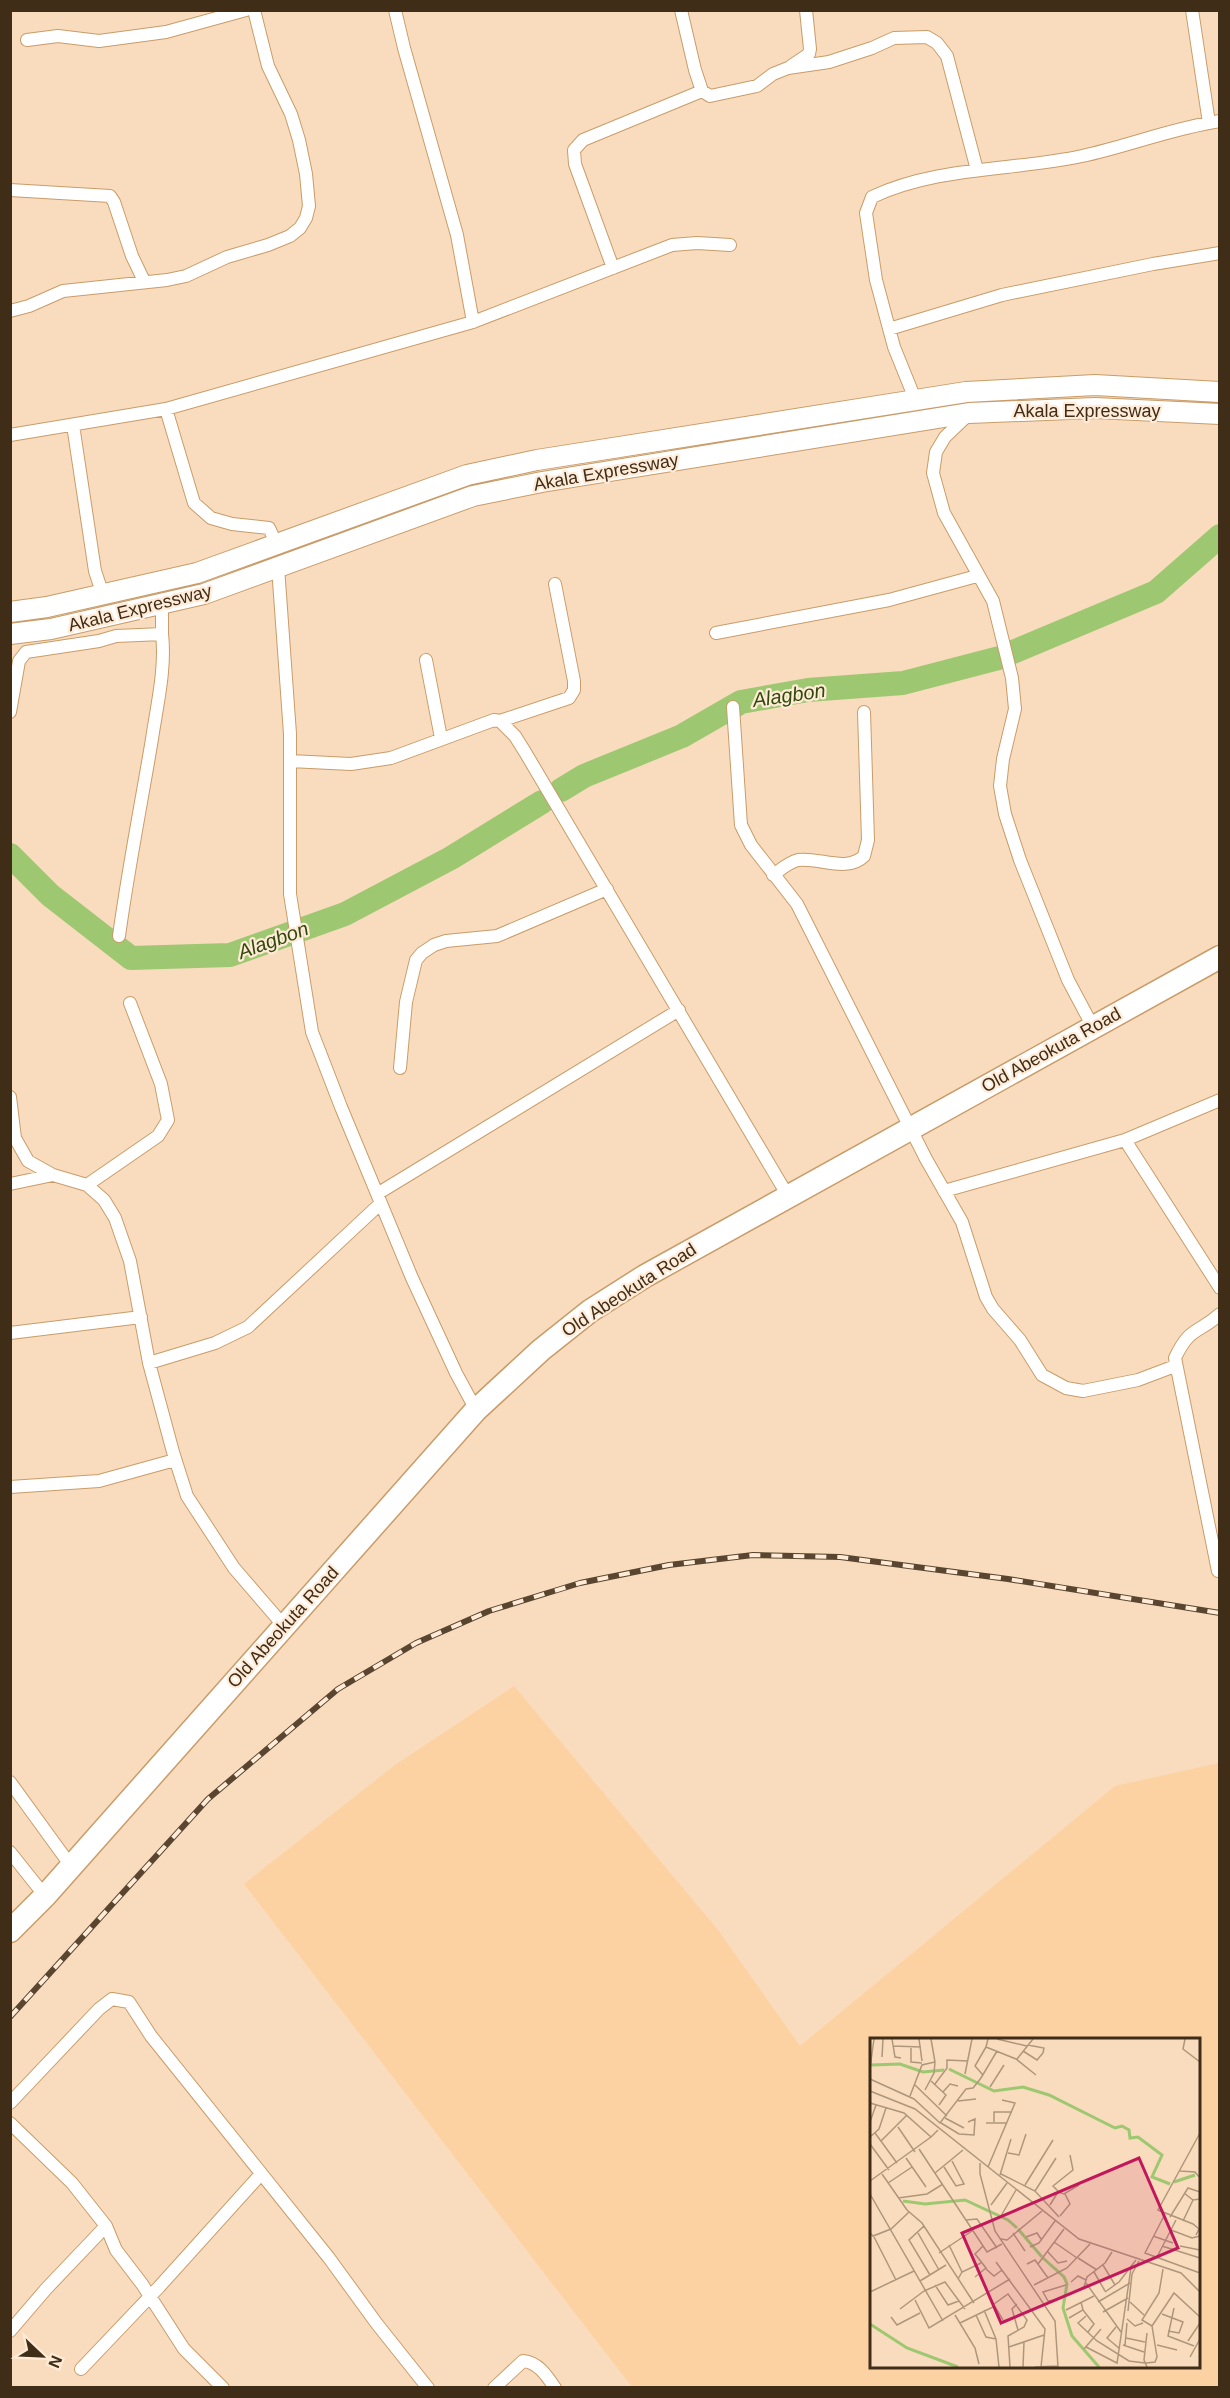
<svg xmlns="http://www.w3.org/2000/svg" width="1230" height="2398" font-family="Arial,sans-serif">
	<rect width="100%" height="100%" fill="#f9dcbd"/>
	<path fill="#fcd2a3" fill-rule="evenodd" d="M 514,1686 L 718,1930 L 800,2046 L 1115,1786 L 1219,1763 L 1219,2387 L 632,2387 L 244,1884 L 395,1765 ZM 872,2040 L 1198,2040 L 1198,2366 L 872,2366 Z"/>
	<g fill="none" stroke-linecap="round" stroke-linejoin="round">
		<path stroke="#9ec771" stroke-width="24" d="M 1013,652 L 1156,592 L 1220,536
			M 561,790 L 584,776 L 682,736 L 741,702 L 808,690 L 903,683 L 999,658
			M 10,855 L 50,895 L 131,958 L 230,955 L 345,914 L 451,858 L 542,802"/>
		<defs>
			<path id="street" d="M 395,10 L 404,48 L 457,235 L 473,322
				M 681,10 L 695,70 L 702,91 L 710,96 L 757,86 L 773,74 L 788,68 L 829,62 L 872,48 L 894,38 L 927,37 L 937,43 L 947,56 L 977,170
				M 1192,10 L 1209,123
				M 27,40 L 58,36 L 99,41 L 166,32 L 246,10
				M 791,66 L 809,54 L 810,49 L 806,10
				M 10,190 L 110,196 L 114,202 L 132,256 L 144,281
				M 613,268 L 575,164 L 574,150 L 583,140 L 702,91
				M 10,311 L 29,306 L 63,291 L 167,280 L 186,276 L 227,257 L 268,245 L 290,236 L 300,228 L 306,218 L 309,206 L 306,174 L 299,140 L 291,114 L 268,66 L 254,10
				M 889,329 L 1002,295 L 1153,264 L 1220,253
				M 915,399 L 894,347 L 876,280 L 866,213 L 872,197 C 938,166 1013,171 1082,156 C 1128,146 1173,128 1220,121
				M 166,409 L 194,503 L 211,518 L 232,524 L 269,528 L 276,543
				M 969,414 L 945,437 L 936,452 L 933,473 L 944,513 L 993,601 L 1012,678 L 1015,709 L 1003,759 L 1000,786 L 1005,814 L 1020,860 L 1068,980 L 1093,1027
				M 73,425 L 95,571 L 103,595
				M 10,435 L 166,409 L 473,322 L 672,245 L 697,243 L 730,245
				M 278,567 L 290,734 L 290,894 L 312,1032 L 341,1107 L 412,1278 L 456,1373 L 476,1410
				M 162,604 L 162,634
				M 716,633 L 889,600 L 977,576
				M 426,660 L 441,738
				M 733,707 L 741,825 L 751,845 L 797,904 L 926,1159 L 962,1222 L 986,1297 L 993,1309 L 1020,1340 L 1042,1375 L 1066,1388 L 1083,1391 L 1138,1380 L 1175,1366
				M 10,712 L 19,661 L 26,652 L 99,641 L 116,636 L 162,634 C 166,668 157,705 152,739 C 141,805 128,870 119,936
				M 500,721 L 515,736 L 525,752 L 788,1196
				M 290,761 L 351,764 L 391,758 L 494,720 L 500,721 L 569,698 L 574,690 L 574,681 L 555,584
				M 773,875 C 780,870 789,862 798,860 C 819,857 847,873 864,856 L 868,840 L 864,712
				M 400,1068 L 406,1002 L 416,960 L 422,953 L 434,945 L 446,941 L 497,936 L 607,889
				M 10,1097 L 15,1138 L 28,1161 L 53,1175 L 87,1185 L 104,1200 L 115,1218 L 130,1261 L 149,1363 L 173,1452 L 187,1496 L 234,1568 L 284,1626
				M 1125,1140 L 1220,1288
				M 10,1184 L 53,1175
				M 87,1185 L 158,1136 L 168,1120 L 161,1084 L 130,1003
				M 944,1191 L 1125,1140 L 1220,1100
				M 377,1194 L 679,1010
				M 10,1333 L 141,1317
				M 149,1363 L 215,1343 L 248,1327 L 381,1203
				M 10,1487 L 99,1481 L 175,1460
				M 1218,1571 L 1175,1358 C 1190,1326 1198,1334 1220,1314
				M 10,1782 L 71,1866
				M 10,1852 L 45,1896
				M 10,2103 L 99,2009 L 112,1999 L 129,2002 L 151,2036 L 329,2258 L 377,2324 L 428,2388
				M 10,2123 L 72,2183 L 106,2226 L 116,2250 L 142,2284 L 184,2349 L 223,2388
				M 10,2331 L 46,2289 L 106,2226
				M 81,2369 L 159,2287 L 261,2174
				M 494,2388 L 523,2361 C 538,2362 547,2376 555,2388"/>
			<path id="primary" d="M 10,612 L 47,607 L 197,573 L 467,475 L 537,460 L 966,392 L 1095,385 L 1220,392
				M 10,634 L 51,629 L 204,594 L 473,496 L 542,482 L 969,413 L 1095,408 L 1220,414"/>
			<path id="highway" d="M 10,1931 L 45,1896 L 476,1410 L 541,1350 L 590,1311 L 645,1276 L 1220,957"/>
		</defs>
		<use href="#street" stroke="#c99c69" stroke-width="14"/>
		<use href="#primary" stroke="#c99c69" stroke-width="22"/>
		<use href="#highway" stroke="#c99c69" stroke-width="25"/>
		<use href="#street" stroke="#fff" stroke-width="12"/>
		<use href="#primary" stroke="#fff" stroke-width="20"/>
		<use href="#highway" stroke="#fff" stroke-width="22"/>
		<defs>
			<path id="rail" d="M 10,2017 L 208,1799 L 338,1689 L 416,1643 L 489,1611 L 580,1583 L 669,1565 L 753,1555 L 840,1557 L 1008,1579 L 1220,1613"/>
		</defs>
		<use href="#rail" stroke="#5a4630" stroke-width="6"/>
		<use href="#rail" stroke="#ffebd7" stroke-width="4" stroke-dasharray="11" stroke-linecap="butt"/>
	</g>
	<g text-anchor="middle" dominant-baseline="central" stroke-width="4.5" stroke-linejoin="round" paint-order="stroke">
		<g font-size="18" fill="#3f2d18" stroke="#ffebd7">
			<text x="1087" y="411">Akala Expressway</text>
			<text transform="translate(606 472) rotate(-10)">Akala Expressway</text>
			<text transform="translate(140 608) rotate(-14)">Akala Expressway</text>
			<text transform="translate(1051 1050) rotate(-29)">Old Abeokuta Road</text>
			<text transform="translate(629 1290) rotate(-33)">Old Abeokuta Road</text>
			<text transform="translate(283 1627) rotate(-48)">Old Abeokuta Road</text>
		</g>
		<g font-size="20" font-style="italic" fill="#314a0b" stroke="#ffebd7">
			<text transform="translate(789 695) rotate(-8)">Alagbon</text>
			<text transform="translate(273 940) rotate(-20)">Alagbon</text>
		</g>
	</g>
	<g transform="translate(870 2038)">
		<rect width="330" height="330" fill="#f9dcbd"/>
		<path fill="none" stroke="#9ec771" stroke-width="3" d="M 1,27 L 30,26 L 53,34 L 74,32M 79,31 L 124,53 L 153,49 L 179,57 L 245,90 L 252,88 L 259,92 L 260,100 L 268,99 L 292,117 L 282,139 L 300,146M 304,144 L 325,137M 33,163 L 55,166 L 95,162 L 138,182 L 147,190M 148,191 L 172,219M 173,220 L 194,239 L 197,246 L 193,270 L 202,298 L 229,329M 0,286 L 37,310 L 88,329"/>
		<path fill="none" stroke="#af967b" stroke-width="1.5" d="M 22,1 L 25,19 L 31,20M 49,1 L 52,23M 118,1 L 116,9 L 146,21 L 166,37M 127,1 L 157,8M 315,1 L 313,11 L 330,24M 23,8 L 51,9M 41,10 L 41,24 L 52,25M 153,13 L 167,22 L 173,15 L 174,10 L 158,7M 12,19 L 13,1M 147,21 L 163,1M 0,30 L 4,1M 95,36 L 102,1M 113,37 L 105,28 L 116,9M 0,41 L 44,61 L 70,85 L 96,51 L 103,50 L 111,40 L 127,13M 61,43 L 76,57 L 69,67M 65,46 L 77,30 L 77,22 L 98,23M 45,47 L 77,78M 120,49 L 134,27M 55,52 L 64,35 L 65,24M 0,53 L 45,71 L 209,201 L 311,235 L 330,254M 73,54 L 80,46 L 88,48M 40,58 L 52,27 L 65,24 L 61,1M 88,63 L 106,61M 0,65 L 34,75 L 61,99 L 68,92M 75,80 L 94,90M 0,84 L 6,67M 124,84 L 124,74 L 142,74M 71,85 L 89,96 L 104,97 L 105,81 L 98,84M 116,85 L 136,85M 28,89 L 45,114M 5,95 L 27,125M 0,99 L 9,91 L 16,70M 11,103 L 37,77M 0,106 L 19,132M 49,111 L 117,214 L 132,206M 138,115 L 149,117 L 156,96M 36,120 L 56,149M 110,125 L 110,136 L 125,193 L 185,283 L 188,329M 74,129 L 86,148 L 94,146 L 82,123M 118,129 L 145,65 L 132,62M 310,133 L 325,134 L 330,140M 65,135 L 93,112M 12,136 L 37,172 L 52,185 L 104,265M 131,136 L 165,153 L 189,179M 130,137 L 141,101M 0,143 L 61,99M 18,145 L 42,129M 155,147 L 183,102M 165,153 L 186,120M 189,154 L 183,148 L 203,132 L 200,117M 314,155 L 323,162 L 330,161M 0,156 L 73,283M 28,160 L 57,156 L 73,146M 121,167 L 137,145M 180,167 L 188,154 L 194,156 L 209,147M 295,176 L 275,215 L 330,235M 131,178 L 146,152M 190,178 L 200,166 L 195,156M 300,179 L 318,150 L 330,154M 96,182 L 107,181 L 127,210M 313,183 L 323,162M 54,188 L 39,202 L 60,237M 301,192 L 322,200 L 330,198M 0,195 L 3,198 L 21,191 L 39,174M 48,195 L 69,232M 143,195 L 155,213M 3,197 L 26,242M 326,197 L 329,191 L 323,186 L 288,172 L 330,95M 283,198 L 303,205M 156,199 L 167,195 L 171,201M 131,201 L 137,202 L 172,173M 184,204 L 207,220M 79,207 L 92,234M 292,208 L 330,220M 310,208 L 330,212M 160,209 L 169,205 L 185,183M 177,213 L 188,225 L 197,223M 69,215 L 102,193M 287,219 L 306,182M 208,220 L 227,232M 126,224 L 175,291 L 171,329M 157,226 L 165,222 L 178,240M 168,226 L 194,191M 233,227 L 245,247M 116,231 L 124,238 L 132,232M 224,234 L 235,253M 105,239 L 116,230 L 105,216 L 113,208M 88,241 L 92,234 L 111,225M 50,243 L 76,227M 201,244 L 208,238 L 216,242M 216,245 L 251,294M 65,247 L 78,267 L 89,263M 164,247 L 197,230 L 220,206M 54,253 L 75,244 L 95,271M 0,254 L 44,233M 235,254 L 249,244 L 266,222M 118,257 L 133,282M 199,257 L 214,249 L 217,239 L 235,225 L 242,214M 45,262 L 59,290 L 140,241M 186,262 L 178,263 L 173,254 L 196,247M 228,264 L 260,245M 260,264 L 274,277M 124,266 L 138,256 L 157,282 L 154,289 L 138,298 L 140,329M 147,266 L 142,271 L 148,292M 304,270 L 298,298 L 324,308M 30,271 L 54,253M 196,272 L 224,258M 213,272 L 224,286 L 218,294M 258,273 L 262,236 L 269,223M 233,274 L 258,260M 292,276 L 313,284 L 309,295 L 298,293M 85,277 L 105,310 L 109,326M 106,277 L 116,299 L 126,301 L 114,272M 216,278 L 208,285 L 227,303 L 259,323 L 275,325M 21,279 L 27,287 L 50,275M 199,280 L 213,272 L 211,264M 257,281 L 265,288 L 273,285M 90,285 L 125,268M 282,288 L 304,255 L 330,279M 282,288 L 272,282 L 289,255 L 293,231M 246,289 L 237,300 L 250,311M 277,295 L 274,322 L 277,329M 256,300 L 275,304M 126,301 L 129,329M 318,303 L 330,285M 253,307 L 274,314M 255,307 L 257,285M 287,307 L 307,312M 139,309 L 174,297M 216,309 L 247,325 L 261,230M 214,311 L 231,291M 320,319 L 330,301M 276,325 L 285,324 L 287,319 L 282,288M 153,329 L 154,304M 165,329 L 188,328"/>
		<path fill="#c2185b" fill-opacity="0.15" stroke="#c2185b" stroke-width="3" d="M 269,120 L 308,210 L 131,285 L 92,195 Z"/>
		<rect width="330" height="330" fill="none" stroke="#3f2d18" stroke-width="3"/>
	</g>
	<rect width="1230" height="2398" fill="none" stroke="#3f2d18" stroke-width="24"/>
	<g transform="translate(42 2356) rotate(113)" stroke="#ffebd7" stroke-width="4.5" paint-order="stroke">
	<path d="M0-4.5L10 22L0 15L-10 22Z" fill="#3f2d18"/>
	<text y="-9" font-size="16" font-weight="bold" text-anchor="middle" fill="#3f2d18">N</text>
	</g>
</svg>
